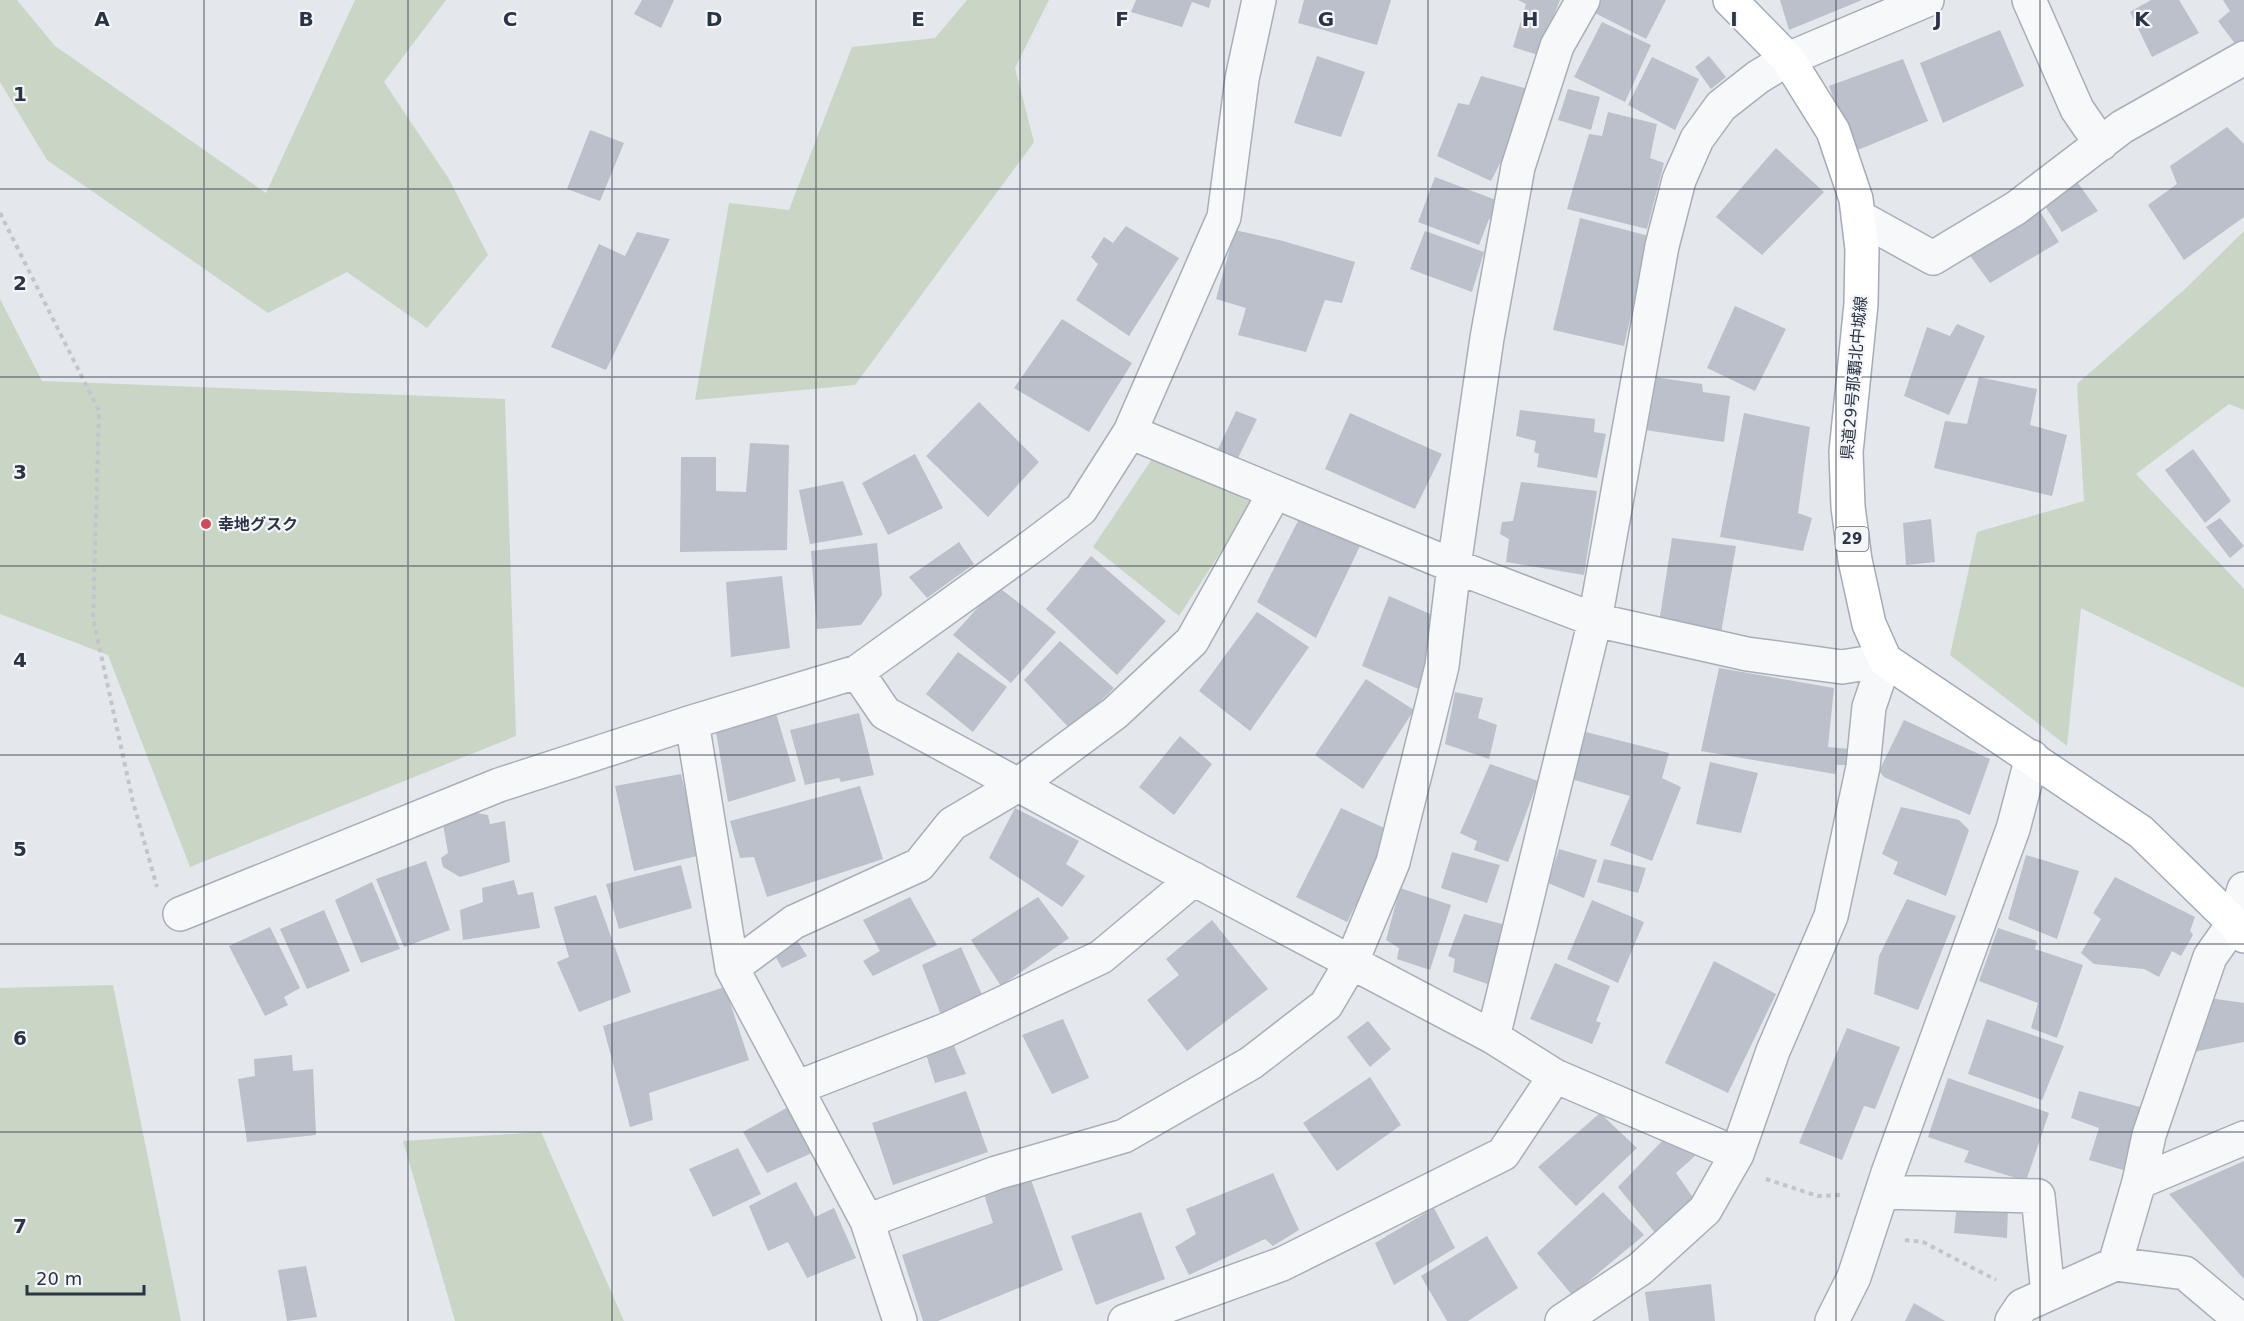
<svg xmlns="http://www.w3.org/2000/svg" width="2244" height="1321" font-family="'DejaVu Sans','Noto Sans JP',sans-serif">
	<rect width="100%" height="100%" fill="#e4e7ec"/>
	<path fill="#c9d6c5" d="M 0,0 L 17,0 L 55,46 L 266,193 L 355,0 L 446,0 L 384,82 L 449,179 L 488,255 L 427,328 L 347,272 L 268,313 L 47,160 L 0,82 Z
		M 967,0 L 1049,0 L 1015,68 L 1034,142 L 855,385 L 695,400 L 729,203 L 789,210 L 852,47 L 935,38 Z
		M 2244,231 L 2244,410 L 2229,404 L 2136,474 L 2244,589 L 2244,688 L 2081,608 L 2067,746 L 1950,655 L 1977,532 L 2084,501 L 2077,384 L 2186,288 Z
		M 0,299 L 42,381 L 505,399 L 516,736 L 190,867 L 108,655 L 0,614 Z
		M 1154,456 L 1253,503 L 1179,616 L 1093,547 Z
		M 113,985 L 181,1321 L 0,1321 L 0,988 Z
		M 541,1132 L 624,1321 L 455,1321 L 403,1141 Z"/>
	<path fill="#bbc0ca" d="M 642,0 L 674,0 L 661,28 L 634,14 Z
		M 1136,0 L 1211,0 L 1209,8 L 1192,2 L 1182,27 L 1131,12 Z
		M 1304,0 L 1391,0 L 1377,45 L 1298,23 Z
		M 1518,0 L 1560,0 L 1538,55 L 1513,47 L 1526,4 Z
		M 1594,0 L 1666,0 L 1646,39 L 1589,10 Z
		M 1780,0 L 1862,0 L 1789,30 Z
		M 2151,0 L 2179,0 L 2199,33 L 2152,57 L 2130,12 Z
		M 2223,0 L 2244,0 L 2244,45 L 2239,49 L 2218,21 L 2230,11 Z
		M 1602,22 L 1651,45 L 1625,102 L 1574,77 Z
		M 2000,30 L 2024,86 L 1943,123 L 1920,63 Z
		M 1317,56 L 1365,72 L 1341,137 L 1294,123 Z
		M 1709,56 L 1726,77 L 1711,89 L 1695,67 Z
		M 1652,57 L 1699,79 L 1675,130 L 1628,105 Z
		M 1903,59 L 1928,121 L 1853,152 L 1829,86 Z
		M 1481,76 L 1531,90 L 1513,138 L 1491,181 L 1437,156 L 1458,103 L 1469,105 Z
		M 1568,89 L 1600,97 L 1591,130 L 1558,120 Z
		M 1608,112 L 1657,124 L 1650,158 L 1664,163 L 1647,229 L 1567,209 L 1589,134 L 1602,136 Z
		M 2227,127 L 2244,144 L 2244,217 L 2184,260 L 2148,205 L 2177,184 L 2170,166 Z
		M 590,130 L 624,143 L 600,201 L 567,189 Z
		M 1776,148 L 1824,192 L 1762,255 L 1716,217 Z
		M 2073,176 L 2098,211 L 2062,232 L 2039,197 Z
		M 1435,177 L 1504,203 L 1498,221 L 1489,219 L 1479,245 L 1418,222 Z
		M 2037,207 L 2059,242 L 1990,283 L 1968,253 Z
		M 1580,218 L 1649,236 L 1624,346 L 1553,330 Z
		M 1126,226 L 1179,258 L 1129,336 L 1076,300 L 1098,264 L 1091,257 L 1104,237 L 1113,243 Z
		M 1235,230 L 1283,241 L 1355,262 L 1342,303 L 1325,300 L 1306,352 L 1238,335 L 1246,308 L 1216,299 Z
		M 1425,231 L 1484,252 L 1472,292 L 1410,269 Z
		M 637,232 L 670,239 L 606,370 L 551,347 L 599,244 L 625,256 Z
		M 1735,306 L 1786,329 L 1755,391 L 1707,368 Z
		M 1062,319 L 1132,363 L 1089,432 L 1014,388 Z
		M 1957,324 L 1985,336 L 1949,415 L 1904,396 L 1927,327 L 1950,336 Z
		M 1647,376 L 1702,384 L 1703,392 L 1730,396 L 1724,442 L 1639,429 Z
		M 1979,377 L 2037,389 L 2030,425 L 2067,435 L 2052,496 L 1934,468 L 1945,421 L 1967,424 Z
		M 979,402 L 1039,462 L 988,517 L 926,456 Z
		M 1520,410 L 1595,419 L 1594,432 L 1606,434 L 1597,478 L 1537,467 L 1539,454 L 1534,452 L 1536,441 L 1516,436 Z
		M 1236,411 L 1257,419 L 1238,458 L 1218,449 Z
		M 1350,413 L 1442,454 L 1415,509 L 1325,469 Z
		M 1744,413 L 1810,427 L 1798,513 L 1812,518 L 1803,551 L 1720,537 Z
		M 750,443 L 789,445 L 787,550 L 680,552 L 681,457 L 716,457 L 716,491 L 746,492 Z
		M 2193,449 L 2231,501 L 2205,523 L 2165,470 Z
		M 915,454 L 943,508 L 888,535 L 862,483 Z
		M 843,481 L 863,535 L 810,544 L 799,490 Z
		M 1521,482 L 1597,491 L 1584,575 L 1506,562 L 1509,539 L 1500,534 L 1502,522 L 1513,521 Z
		M 1302,513 L 1361,544 L 1316,638 L 1257,602 Z
		M 2220,518 L 2244,546 L 2230,558 L 2206,527 Z
		M 1931,519 L 1935,562 L 1906,565 L 1903,523 Z
		M 1672,538 L 1736,546 L 1721,633 L 1659,623 Z
		M 959,542 L 974,564 L 927,598 L 909,577 Z
		M 877,543 L 882,595 L 861,625 L 817,629 L 811,551 Z
		M 1091,556 L 1166,621 L 1117,675 L 1046,609 Z
		M 782,576 L 790,648 L 731,657 L 726,582 Z
		M 997,586 L 1056,632 L 1011,683 L 953,635 Z
		M 1389,596 L 1437,617 L 1425,660 L 1432,664 L 1421,690 L 1362,666 Z
		M 1257,612 L 1309,647 L 1250,731 L 1199,691 Z
		M 1060,641 L 1114,688 L 1071,730 L 1024,680 Z
		M 958,652 L 1007,687 L 973,732 L 926,694 Z
		M 1719,668 L 1834,688 L 1828,747 L 1849,749 L 1846,765 L 1837,765 L 1835,774 L 1701,751 Z
		M 1366,679 L 1414,710 L 1363,789 L 1315,755 Z
		M 1455,692 L 1483,698 L 1478,718 L 1497,725 L 1489,759 L 1445,744 Z
		M 776,713 L 796,781 L 728,802 L 716,732 Z
		M 859,713 L 874,775 L 841,782 L 839,778 L 805,785 L 790,730 Z
		M 1904,720 L 1990,759 L 1970,815 L 1884,777 L 1879,771 Z
		M 1582,731 L 1669,753 L 1662,778 L 1681,787 L 1652,861 L 1610,845 L 1630,796 L 1571,779 Z
		M 1180,736 L 1212,764 L 1174,815 L 1139,787 Z
		M 1710,762 L 1758,773 L 1741,833 L 1696,824 Z
		M 1490,764 L 1538,781 L 1508,862 L 1474,850 L 1477,841 L 1460,833 Z
		M 681,774 L 701,855 L 634,871 L 615,786 Z
		M 860,786 L 883,859 L 767,897 L 754,857 L 740,858 L 730,821 Z
		M 1901,807 L 1959,820 L 1969,830 L 1946,896 L 1893,874 L 1898,862 L 1882,854 Z
		M 1015,808 L 1079,841 L 1066,864 L 1085,876 L 1062,907 L 989,858 Z
		M 1341,808 L 1393,832 L 1347,922 L 1296,897 Z
		M 466,811 L 488,815 L 490,824 L 505,821 L 510,862 L 460,877 L 443,867 L 441,858 L 448,853 L 442,818 Z
		M 1559,849 L 1597,860 L 1584,898 L 1548,883 Z
		M 1452,852 L 1500,865 L 1487,903 L 1441,888 Z
		M 2026,855 L 2079,871 L 2057,939 L 2008,919 Z
		M 1604,859 L 1646,868 L 1638,893 L 1597,882 Z
		M 426,861 L 450,930 L 404,947 L 376,879 Z
		M 681,865 L 692,908 L 619,929 L 606,884 Z
		M 2115,877 L 2195,917 L 2190,931 L 2193,935 L 2181,956 L 2172,951 L 2159,977 L 2144,969 L 2094,964 L 2081,953 L 2101,919 L 2093,913 Z
		M 514,880 L 518,895 L 533,892 L 540,928 L 463,940 L 460,910 L 483,902 L 482,888 Z
		M 372,882 L 400,949 L 361,963 L 335,900 Z
		M 1400,888 L 1451,905 L 1430,970 L 1397,959 L 1399,948 L 1386,940 Z
		M 596,895 L 631,992 L 579,1012 L 557,962 L 569,957 L 554,907 Z
		M 910,897 L 937,945 L 873,976 L 863,961 L 880,951 L 863,920 Z
		M 1038,897 L 1069,938 L 1001,986 L 971,940 Z
		M 1907,899 L 1956,916 L 1918,1010 L 1874,994 L 1879,956 Z
		M 1592,900 L 1644,922 L 1618,983 L 1567,959 Z
		M 324,910 L 350,971 L 307,989 L 280,929 Z
		M 1464,914 L 1513,927 L 1496,987 L 1453,972 L 1455,959 L 1448,956 Z
		M 1212,920 L 1268,989 L 1187,1051 L 1147,1000 L 1179,975 L 1166,959 Z
		M 270,927 L 300,988 L 284,997 L 288,1005 L 265,1016 L 229,946 Z
		M 1998,928 L 2037,941 L 2035,949 L 2083,965 L 2057,1038 L 2031,1028 L 2038,1003 L 1979,981 Z
		M 797,940 L 807,956 L 782,968 L 774,954 Z
		M 961,947 L 984,999 L 941,1015 L 922,965 Z
		M 1714,961 L 1776,994 L 1728,1093 L 1665,1063 Z
		M 1555,963 L 1610,986 L 1596,1021 L 1601,1023 L 1592,1044 L 1530,1019 Z
		M 725,987 L 749,1060 L 649,1093 L 653,1120 L 630,1127 L 603,1026 Z
		M 2202,997 L 2244,1003 L 2244,1042 L 2193,1052 Z
		M 1063,1019 L 1089,1078 L 1052,1094 L 1022,1035 Z
		M 1987,1019 L 2064,1046 L 2042,1100 L 1968,1074 Z
		M 1368,1021 L 1391,1049 L 1370,1067 L 1347,1037 Z
		M 1847,1028 L 1900,1047 L 1875,1109 L 1864,1106 L 1842,1160 L 1799,1143 Z
		M 952,1041 L 966,1074 L 935,1083 L 925,1051 Z
		M 292,1055 L 293,1071 L 313,1069 L 316,1135 L 247,1142 L 238,1079 L 255,1076 L 254,1059 Z
		M 1370,1077 L 1401,1125 L 1337,1171 L 1303,1123 Z
		M 1948,1078 L 2049,1113 L 2026,1181 L 1964,1162 L 1969,1151 L 1928,1137 Z
		M 966,1091 L 988,1152 L 893,1185 L 872,1123 Z
		M 2079,1091 L 2144,1108 L 2123,1170 L 2089,1160 L 2099,1128 L 2071,1118 Z
		M 790,1106 L 814,1152 L 767,1173 L 743,1132 Z
		M 1600,1113 L 1637,1148 L 1576,1206 L 1538,1167 Z
		M 1664,1139 L 1696,1155 L 1676,1173 L 1694,1199 L 1656,1234 L 1618,1187 Z
		M 738,1148 L 761,1194 L 713,1217 L 689,1169 Z
		M 2244,1161 L 2244,1279 L 2169,1194 Z
		M 1273,1173 L 1299,1230 L 1273,1246 L 1265,1239 L 1189,1275 L 1175,1247 L 1196,1234 L 1186,1209 Z
		M 1030,1177 L 1063,1270 L 938,1321 L 923,1321 L 902,1255 L 993,1223 L 984,1194 Z
		M 796,1182 L 815,1217 L 834,1208 L 856,1258 L 807,1278 L 788,1242 L 768,1251 L 749,1206 Z
		M 1603,1192 L 1644,1235 L 1572,1295 L 1537,1253 Z
		M 1957,1203 L 2008,1206 L 2007,1238 L 1954,1233 Z
		M 1434,1208 L 1455,1248 L 1394,1285 L 1375,1243 Z
		M 1141,1212 L 1165,1279 L 1096,1305 L 1071,1236 Z
		M 1487,1236 L 1518,1288 L 1468,1321 L 1447,1321 L 1421,1276 Z
		M 306,1266 L 317,1317 L 287,1321 L 278,1270 Z
		M 1711,1284 L 1715,1321 L 1649,1321 L 1645,1292 Z
		M 1914,1303 L 1945,1321 L 1905,1321 Z"/>
	<g fill="none" stroke-linecap="round" stroke-linejoin="round">
		<defs>
			<path id="minor" d="M 2029,0 L 2077,109 L 2101,144
				M 1859,217 L 1933,258 L 2016,208 L 2122,127 L 2244,58
				M 1130,432 L 1454,566 L 1595,620 L 1747,654 L 1842,667 L 1885,660 L 1869,707 L 1863,767 L 1831,916 L 1773,1051 L 1737,1154 L 1705,1210 L 1640,1269 L 1562,1321
				M 857,672 L 885,713 L 1144,853 L 1493,1037 L 1555,1076 L 1737,1154
				M 692,722 L 732,968 L 867,1221 L 900,1321
				M 180,914 L 499,785 L 692,722 L 857,672 L 1035,544 L 1081,509 L 1130,432 L 1224,217 L 1242,79 L 1259,0
				M 732,968 L 794,922 L 919,865 L 952,824 L 1018,785 L 1115,713 L 1192,641 L 1275,492
				M 1493,1037 L 1595,620 L 1662,246 L 1679,180 L 1697,139 L 1721,106 L 1758,77 L 1788,59 L 1927,0
				M 796,1088 L 946,1030 L 1101,957 L 1194,879
				M 2139,1182 L 2244,1138
				M 1882,1192 L 2038,1196 L 2048,1294
				M 867,1221 L 996,1173 L 1124,1136 L 1251,1063 L 1326,1005 L 1352,961 L 1393,862 L 1442,666 L 1454,566 L 1487,338 L 1518,167 L 1557,46 L 1583,0
				M 2115,1264 L 2139,1182 L 2149,1135 L 2210,957 L 2234,923 L 2244,889
				M 1125,1321 L 1282,1264 L 1503,1154 L 1555,1076
				M 1832,1321 L 1854,1277 L 1888,1173 L 2013,829 L 2032,757
				M 2012,1321 L 2022,1306 L 2115,1264 L 2185,1273 L 2242,1321"/>
			<path id="major" d="M 1730,0 L 1788,59 L 1833,131 L 1856,199 L 1862,249 L 1861,304 L 1846,452 L 1848,507 L 1855,560 L 1869,624 L 1885,660 L 2141,832 L 2234,923 L 2244,936"/>
		</defs>
		<use href="#minor" stroke="#a9aeb7" stroke-width="36"/>
		<use href="#major" stroke="#a3abb8" stroke-width="36"/>
		<path stroke="#c2c5cb" stroke-width="4" stroke-dasharray="4.5 4.5" stroke-linecap="butt" d="M 0,213 L 99,411 L 93,618 L 133,802 L 157,887
			M 1766,1179 L 1818,1196 L 1842,1195
			M 1905,1240 L 1923,1242 L 1996,1280"/>
		<use href="#minor" stroke="#f7f8fa" stroke-width="33"/>
		<use href="#major" stroke="#fff" stroke-width="33"/>
	</g>
	<path fill="none" stroke="#2b3445" stroke-width="1.5" stroke-opacity="0.55" d="M 204,0 L 204,1321M 408,0 L 408,1321M 612,0 L 612,1321M 816,0 L 816,1321M 1020,0 L 1020,1321M 1224,0 L 1224,1321M 1428,0 L 1428,1321M 1632,0 L 1632,1321M 1836,0 L 1836,1321M 2040,0 L 2040,1321M 0,189 L 2244,189M 0,377 L 2244,377M 0,566 L 2244,566M 0,755 L 2244,755M 0,944 L 2244,944M 0,1132 L 2244,1132"/>
	<circle fill="#d1495b" stroke="#f4f6f9" stroke-width="2" cx="206" cy="524" r="6"/>
	<g text-anchor="middle" dominant-baseline="central" stroke-width="4.5" stroke-linejoin="round" paint-order="stroke">
		<rect fill="#f4f6f9" stroke="#676e7b" stroke-width="1.5" x="1835.5" y="527" width="33" height="24" rx="4.5"/>
		<g font-size="15" font-weight="bold" fill="#2b3445">
			<text x="1852" y="539">29</text>
		</g>
		<g font-size="16" fill="#2b3445" stroke="#f4f6f9">
			<text transform="translate(1854 378) rotate(-85)">県道29号那覇北中城線</text>
		</g>
		<g font-size="16" font-weight="bold" fill="#2b3445" stroke="#f4f6f9" text-anchor="start">
			<text x="218" y="524">幸地グスク</text>
		</g>
	</g>
	<g font-size="20" text-anchor="middle" font-weight="bold" fill="#2b3445" stroke="#f4f6f9" stroke-width="4.5" stroke-linejoin="round" paint-order="stroke">
		<text x="102" y="26">A</text>
		<text x="306" y="26">B</text>
		<text x="510" y="26">C</text>
		<text x="714" y="26">D</text>
		<text x="918" y="26">E</text>
		<text x="1122" y="26">F</text>
		<text x="1326" y="26">G</text>
		<text x="1530" y="26">H</text>
		<text x="1734" y="26">I</text>
		<text x="1938" y="26">J</text>
		<text x="2142" y="26">K</text>
		<text x="20" y="101">1</text>
		<text x="20" y="290">2</text>
		<text x="20" y="479">3</text>
		<text x="20" y="667">4</text>
		<text x="20" y="856">5</text>
		<text x="20" y="1045">6</text>
		<text x="20" y="1233">7</text>
	</g>
	<path d="M27 1285v9h117v-9" fill="none" stroke="#2b3445" stroke-width="3"/>
	<text x="36" y="1285" font-size="18" fill="#2b3445" stroke="#f4f6f9" stroke-width="4.5" paint-order="stroke">20 m</text>
</svg>
